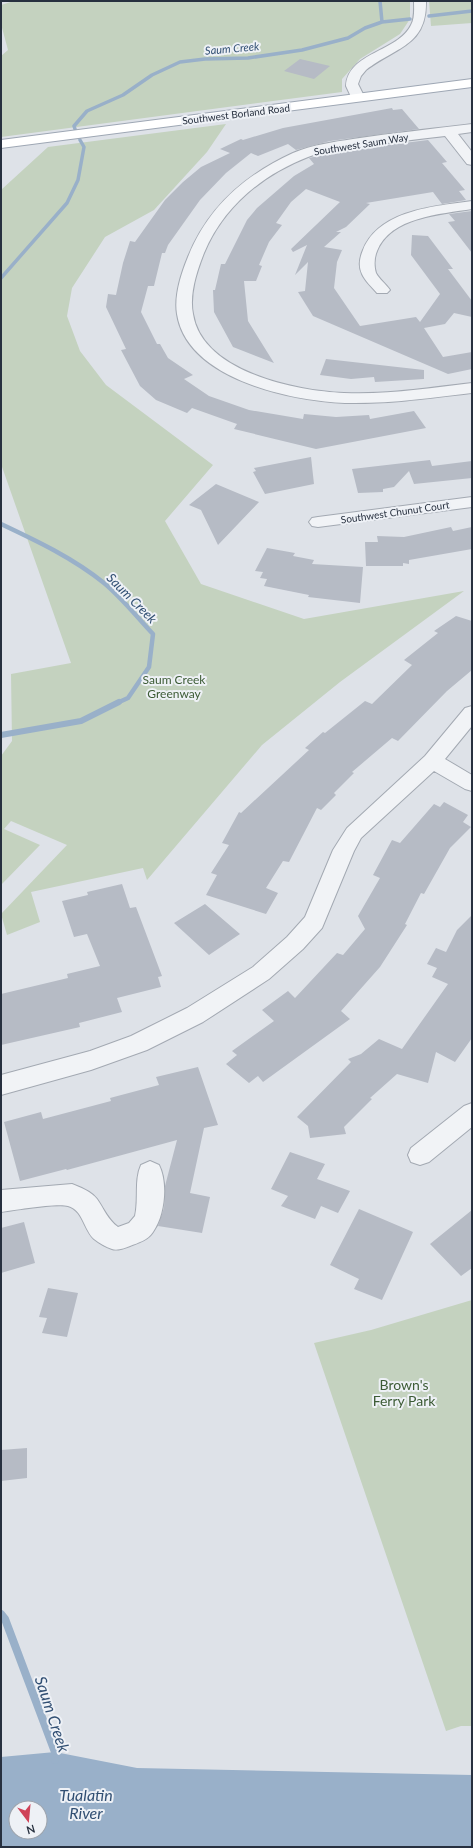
<svg xmlns="http://www.w3.org/2000/svg" width="473" height="1848" font-family="Lato,sans-serif">
	<rect width="100%" height="100%" fill="#dee2e8"/>
	<path fill="#c4d2bf" d="M 14,1 L 410,1 L 410,19 L 400,34 L 360,59 L 342,79 L 342,92 L 1,137 L 1,56 L 8,50 L 1,24 L 1,5 Z
		M 429,1 L 472,1 L 472,23 L 431,26 Z
		M 226,124 L 207,152 L 154,210 L 105,237 L 72,288 L 67,316 L 80,351 L 106,385 L 213,465 L 165,521 L 201,584 L 304,619 L 464,591 L 340,682 L 262,745 L 147,880 L 143,868 L 31,892 L 40,922 L 7,935 L 1,914 L 67,845 L 11,821 L 4,829 L 40,845 L 1,885 L 1,756 L 12,741 L 11,674 L 71,663 L 1,464 L 1,190 L 48,147 Z
		M 472,1300 L 472,1726 L 461,1726 L 446,1731 L 314,1343 L 371,1330 Z"/>
	<path fill="#99b0c9" fill-rule="evenodd" d="M 55,1752 L 137,1768 L 472,1775 L 472,1847 L 1,1847 L 1,1757 ZM 16,1808 L 40,1808 L 40,1832 L 16,1832 Z"/>
	<g fill="none" stroke-linecap="round" stroke-linejoin="round">
		<path stroke="#99b0c9" stroke-width="3.5" d="M 380,1 L 382,22
			M 429,16 L 472,11
			M 75,129 L 74,126 L 87,111 L 123,95 L 152,75 L 180,62 L 205,59 L 248,58 L 302,50 L 348,38 L 365,28 L 382,22 L 410,19
			M 1,278 L 67,203 L 78,180 L 84,147 L 80,140"/>
		<path stroke="#99b0c9" stroke-width="4.5" d="M 1,524 C 37,541 73,558 104,583 C 122,598 137,617 153,634 L 149,667 L 128,698 L 117,703"/>
		<path stroke="#99b0c9" stroke-width="6" d="M 1,735 L 81,721 L 119,702"/>
		<path stroke="#99b0c9" stroke-width="8" d="M 1,1614 L 5,1619 L 55,1752 L 55,1760"/>
	</g>
	<path fill="#b6bbc5" d="M 300,59 L 330,66 L 314,79 L 284,71 Z
		M 392,108 L 393,110 L 402,109 L 419,129 L 330,141 L 296,150 L 288,144 L 258,156 L 251,153 L 226,173 L 200,200 L 168,245 L 165,253 L 162,253 L 154,286 L 148,286 L 141,312 L 157,344 L 160,344 L 168,358 L 193,375 L 184,379 L 209,396 L 249,410 L 303,419 L 304,414 L 336,417 L 369,415 L 370,419 L 414,411 L 426,428 L 316,449 L 234,429 L 237,424 L 192,408 L 187,413 L 156,400 L 140,386 L 121,350 L 126,349 L 106,307 L 108,294 L 116,295 L 123,263 L 130,241 L 135,242 L 165,200 L 183,182 L 201,167 L 230,153 L 220,149 L 241,139 L 243,140 L 283,128 Z
		M 428,140 L 447,162 L 442,163 L 465,190 L 459,191 L 466,200 L 442,204 L 433,192 L 366,203 L 370,204 L 346,227 L 336,232 L 341,232 L 324,247 L 342,250 L 337,262 L 334,288 L 360,326 L 416,317 L 420,322 L 440,294 L 411,255 L 412,235 L 428,236 L 453,269 L 448,269 L 472,301 L 472,317 L 454,313 L 445,324 L 424,328 L 443,357 L 472,352 L 472,369 L 448,374 L 313,316 L 298,292 L 305,291 L 308,262 L 295,275 L 307,245 L 293,252 L 291,249 L 340,202 L 306,189 L 291,202 L 276,223 L 282,225 L 269,242 L 259,265 L 262,266 L 256,281 L 244,281 L 248,321 L 274,363 L 233,347 L 214,312 L 213,290 L 215,290 L 221,264 L 225,264 L 247,220 L 257,208 L 294,176 L 314,164 L 309,158 L 340,151 Z
		M 472,211 L 472,253 L 448,222 L 455,221 L 449,214 Z
		M 326,359 L 424,370 L 424,379 L 375,382 L 374,377 L 351,379 L 320,375 Z
		M 311,457 L 314,484 L 265,494 L 253,472 L 256,471 L 254,468 Z
		M 430,460 L 432,466 L 472,461 L 472,478 L 414,484 L 409,471 L 394,487 L 383,489 L 383,492 L 358,493 L 352,469 Z
		M 216,484 L 259,502 L 218,545 L 201,510 L 189,505 Z
		M 451,527 L 453,531 L 472,527 L 472,549 L 409,560 L 409,564 L 403,563 L 403,566 L 366,566 L 365,542 L 378,542 L 377,536 L 404,537 Z
		M 267,548 L 295,553 L 293,556 L 314,560 L 312,564 L 363,567 L 360,603 L 308,597 L 309,595 L 264,586 L 267,579 L 260,578 L 263,572 L 255,571 Z
		M 456,616 L 472,621 L 472,670 L 447,691 L 398,741 L 392,738 L 352,772 L 354,773 L 334,793 L 336,795 L 321,810 L 317,808 L 289,862 L 283,861 L 266,888 L 278,893 L 266,914 L 206,895 L 217,875 L 211,873 L 229,845 L 222,843 L 239,812 L 241,813 L 309,750 L 305,748 L 323,732 L 325,733 L 365,701 L 372,704 L 412,665 L 404,660 L 438,633 L 434,631 Z
		M 444,802 L 468,815 L 463,822 L 471,827 L 450,848 L 424,894 L 421,893 L 405,924 L 407,925 L 380,967 L 341,1011 L 350,1019 L 263,1082 L 258,1076 L 249,1083 L 226,1064 L 237,1055 L 232,1051 L 274,1021 L 262,1010 L 288,991 L 295,998 L 337,953 L 343,955 L 365,929 L 358,916 L 380,878 L 373,875 L 392,840 L 400,843 L 434,804 L 440,807 Z
		M 122,884 L 130,908 L 136,907 L 162,976 L 158,977 L 161,987 L 117,998 L 122,1012 L 79,1023 L 80,1027 L 1,1045 L 1,994 L 68,978 L 67,974 L 100,966 L 87,934 L 74,937 L 62,901 L 88,895 L 87,892 Z
		M 205,904 L 240,934 L 209,955 L 174,923 Z
		M 472,915 L 472,1038 L 455,1062 L 436,1052 L 428,1083 L 397,1074 L 370,1098 L 372,1099 L 344,1127 L 346,1134 L 310,1138 L 308,1126 L 297,1117 L 351,1062 L 348,1059 L 361,1054 L 379,1039 L 402,1049 L 448,984 L 432,977 L 437,968 L 427,964 L 436,948 L 446,952 L 457,930 Z
		M 198,1067 L 218,1125 L 204,1128 L 190,1193 L 210,1197 L 202,1233 L 158,1226 L 164,1208 L 165,1186 L 177,1140 L 67,1170 L 66,1169 L 20,1181 L 4,1122 L 41,1112 L 43,1119 L 111,1101 L 110,1098 L 159,1085 L 156,1077 Z
		M 290,1152 L 325,1164 L 317,1179 L 350,1191 L 338,1213 L 321,1206 L 315,1219 L 281,1206 L 288,1196 L 271,1189 Z
		M 359,1209 L 413,1232 L 382,1300 L 354,1289 L 359,1279 L 330,1265 Z
		M 472,1210 L 472,1268 L 461,1276 L 430,1244 Z
		M 24,1222 L 35,1263 L 1,1273 L 1,1228 Z
		M 48,1288 L 78,1293 L 67,1337 L 42,1333 L 47,1318 L 39,1317 Z
		M 27,1448 L 27,1478 L 1,1481 L 1,1450 Z"/>
	<g fill="none" stroke-linecap="round" stroke-linejoin="round">
		<defs>
			<path id="minor" d="M 414,1 L 426,1 C 427,46 396,47 366,70 L 361,76 L 358,84 L 365,98 L 363,101 L 353,101 L 346,86 C 348,52 398,52 411,25 C 415,18 414,9 414,1 Z
				M 472,124 L 472,132 L 458,134 L 472,152 L 472,165 L 467,164 L 445,136 C 413,140 381,143 350,148 C 336,150 321,152 308,157 C 262,175 223,207 204,253 C 197,271 189,294 193,314 C 202,372 296,391 344,393 C 386,395 430,388 472,383 L 472,393 C 430,398 388,404 345,403 C 291,401 187,379 177,314 C 174,296 181,274 188,257 C 208,207 245,175 293,153 C 312,145 333,142 353,139 C 393,133 432,129 472,124 Z
				M 472,201 L 472,209 C 441,214 390,217 377,251 C 374,258 374,266 376,273 C 379,279 386,284 390,290 L 387,293 L 377,293 C 372,287 365,281 362,274 C 358,266 360,257 363,250 C 379,210 435,206 472,201 Z
				M 472,497 L 472,507 L 318,527 L 312,526 L 309,522 L 312,518 L 318,517 Z
				M 472,706 L 472,726 L 445,759 L 472,775 L 472,791 L 465,789 L 434,771 L 361,838 L 354,851 L 322,928 L 303,949 L 269,979 L 203,1022 L 147,1050 L 91,1070 L 1,1095 L 1,1075 L 90,1051 L 131,1036 L 187,1008 L 253,967 L 287,937 L 305,917 L 333,850 L 347,828 L 425,756 L 465,708 Z
				M 472,1103 L 472,1127 L 429,1162 L 420,1165 L 411,1162 L 408,1155 L 411,1148 L 464,1106 Z
				M 150,1161 L 159,1165 C 168,1183 165,1215 153,1232 C 148,1240 138,1243 130,1246 C 125,1248 117,1251 112,1249 C 106,1247 99,1243 94,1239 C 84,1230 83,1210 68,1206 C 57,1203 15,1210 1,1212 L 1,1190 L 72,1184 C 80,1187 92,1192 97,1199 C 104,1209 108,1220 118,1227 L 129,1223 L 135,1216 C 139,1199 134,1180 141,1165 Z"/>
			<path id="major" d="M 472,79 L 472,87 L 1,148 L 1,140 Z"/>
		</defs>
		<use href="#minor" stroke="#a3a9b2" stroke-width="2"/>
		<use href="#major" stroke="#9ea7b4" stroke-width="2"/>
		<use href="#minor" fill="#f1f3f6" fill-rule="evenodd"/>
		<use href="#major" fill="#fff" fill-rule="evenodd"/>
	</g>
	<g text-anchor="middle" dominant-baseline="central" stroke-width="4" stroke-linejoin="round" paint-order="stroke">
		<g font-size="10" fill="#27303f" stroke="#eef1f6">
			<text transform="translate(236 114) rotate(-7)">Southwest Borland Road</text>
			<text transform="translate(361 144) rotate(-9)">Southwest Saum Way</text>
			<text transform="translate(395 512) rotate(-8)">Southwest Chunut Court</text>
		</g>
		<g font-size="11" font-style="italic" fill="#314f73" stroke="#eef1f6">
			<text transform="translate(232 48) rotate(-5)">Saum Creek</text>
		</g>
		<g font-size="12" fill="#3c5b35" stroke="#eef1f6">
			<text x="174" y="679">Saum Creek<tspan x="174" dy="14">Greenway</tspan></text>
		</g>
		<g font-size="13" font-style="italic" fill="#314f73" stroke="#eef1f6">
			<text transform="translate(132 598) rotate(45)">Saum Creek</text>
		</g>
		<g font-size="14" fill="#3c5b35" stroke="#eef1f6">
			<text x="404" y="1384">Brown's<tspan x="404" dy="16">Ferry Park</tspan></text>
		</g>
		<g font-size="16" font-style="italic" fill="#314f73" stroke="#eef1f6">
			<text transform="translate(53 1714) rotate(72)">Saum Creek</text>
			<text x="86" y="1794">Tualatin<tspan x="86" dy="18">River</tspan></text>
		</g>
	</g>
	<rect width="473" height="1848" fill="none" stroke="#27303f" stroke-width="4"/>
	<g transform="translate(28 1820) rotate(164)"><circle r="19" fill="#eef1f6" stroke="#9ea4ad"/>
	<path d="M0-3L7 15L0 10L-7 15Z" fill="#cf4258"/>
	<text y="-6" font-size="11" font-weight="bold" text-anchor="middle" fill="#27303f">N</text>
	</g>
</svg>
